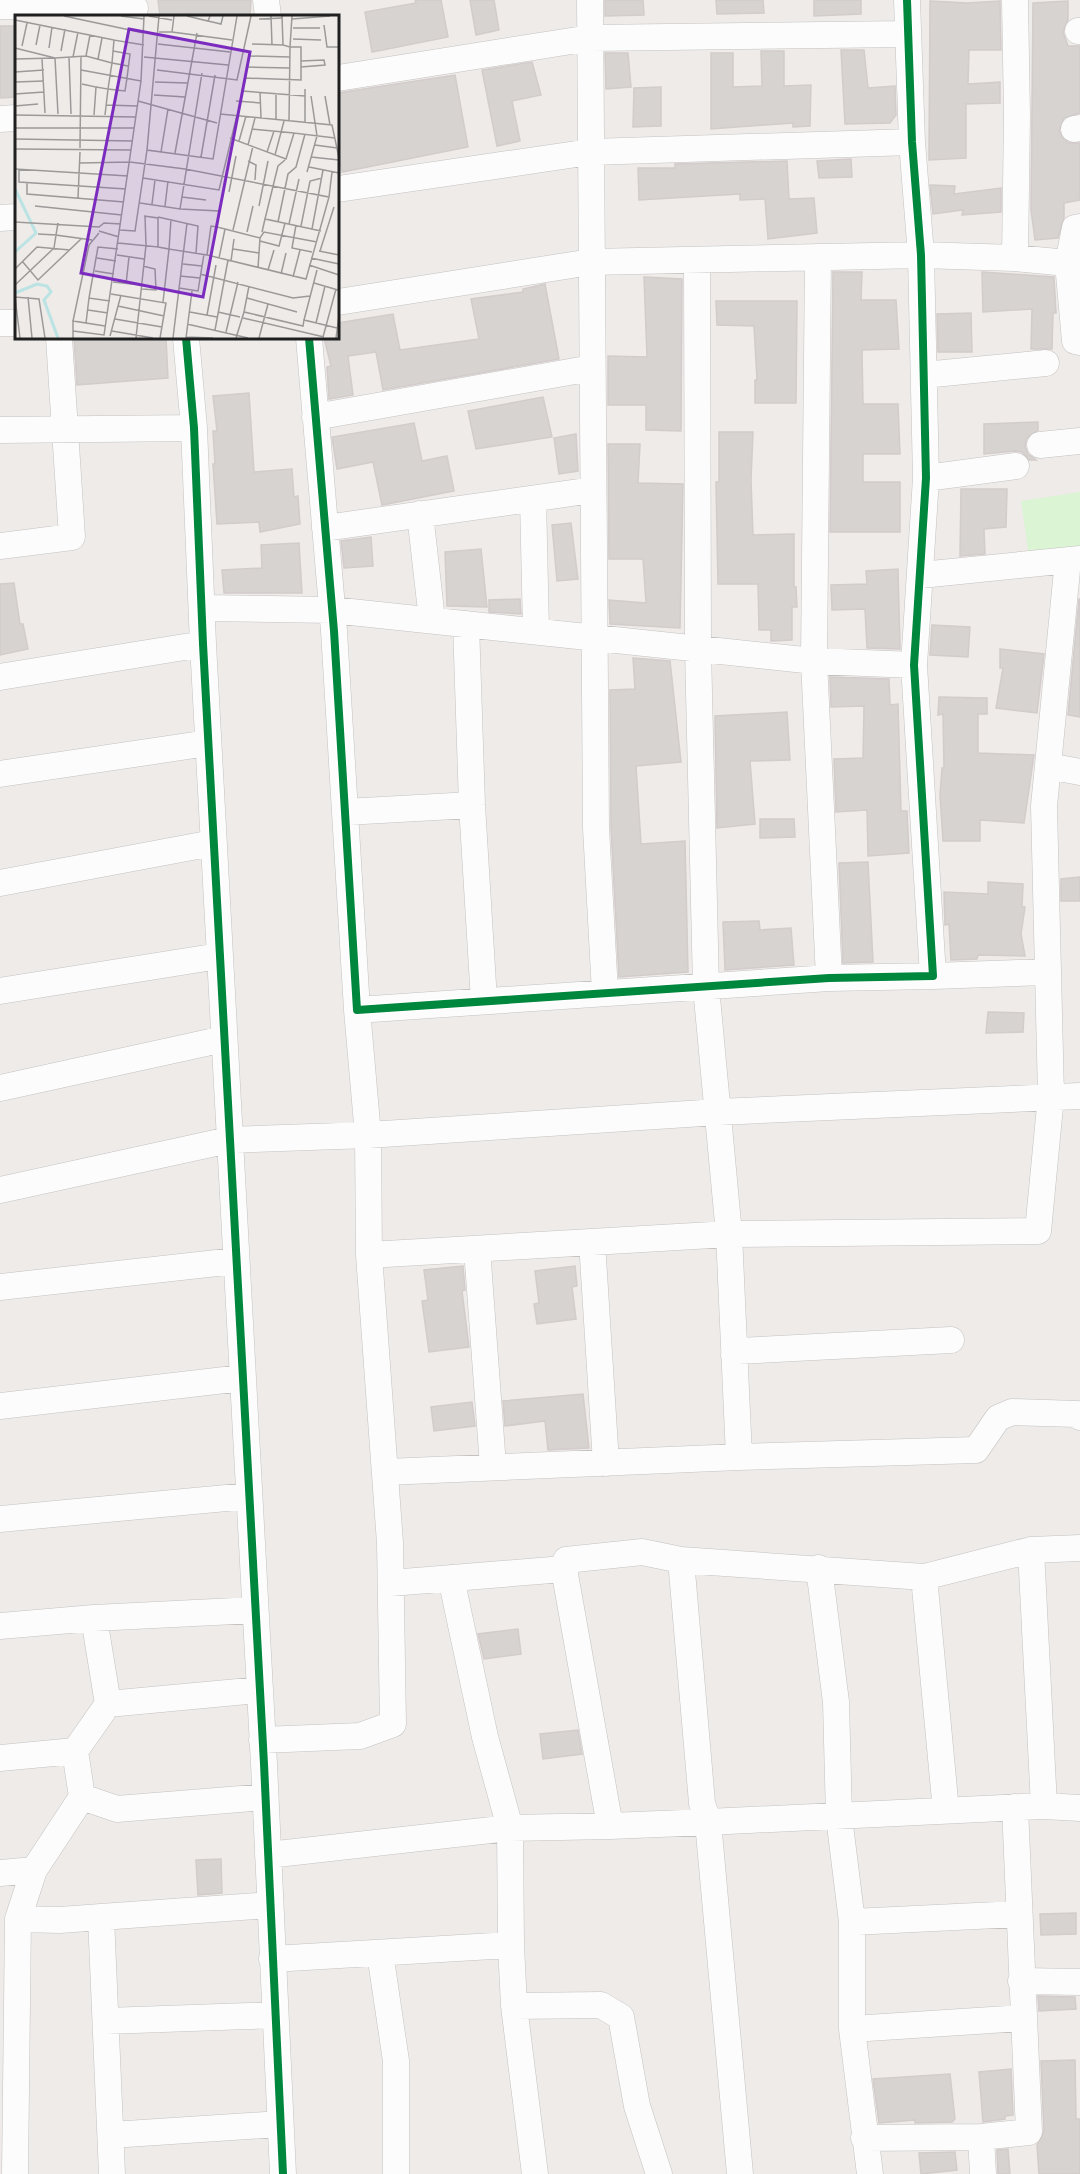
<svg xmlns="http://www.w3.org/2000/svg" width="1080" height="2174" font-family="'DejaVu Sans',sans-serif">
	<rect width="100%" height="100%" fill="#eeebe9"/>
	<path fill="#dbf4d4" d="M 1080,492 L 1080,551 L 1029,557 L 1021,501 Z"/>
	<path fill="#d7d3d1" stroke="#d2ccca" stroke-width="1.5" d="M 158,0 L 251,0 L 250,16 L 190,16 L 189,13 L 160,16 Z
		M 415,0 L 441,0 L 448,37 L 372,52 L 365,12 L 416,3 Z
		M 470,0 L 494,0 L 499,30 L 476,35 Z
		M 605,0 L 643,0 L 644,15 L 605,16 Z
		M 716,0 L 763,0 L 764,13 L 717,14 Z
		M 814,0 L 861,0 L 861,14 L 814,16 Z
		M 930,1 L 967,3 L 1000,1 L 1001,50 L 969,50 L 968,84 L 1000,82 L 1000,103 L 966,104 L 966,158 L 929,160 Z
		M 1068,1 L 1068,20 L 1063,32 L 1068,46 L 1080,46 L 1080,113 L 1064,118 L 1059,131 L 1068,143 L 1080,143 L 1080,200 L 1064,203 L 1064,218 L 1058,238 L 1035,240 L 1031,210 L 1033,3 Z
		M 0,26 L 16,26 L 16,97 L 0,98 Z
		M 841,50 L 864,50 L 868,88 L 895,86 L 896,115 L 890,123 L 845,124 Z
		M 761,51 L 784,51 L 784,86 L 811,85 L 810,126 L 793,127 L 793,123 L 711,129 L 711,53 L 733,53 L 733,87 L 762,86 Z
		M 605,53 L 628,53 L 631,87 L 606,89 Z
		M 532,62 L 541,95 L 512,101 L 520,141 L 497,146 L 482,70 Z
		M 455,75 L 468,147 L 342,172 L 338,148 L 338,93 Z
		M 661,87 L 661,126 L 633,127 L 634,88 Z
		M 851,159 L 852,177 L 819,178 L 817,161 Z
		M 787,161 L 789,199 L 814,198 L 817,233 L 768,239 L 765,199 L 740,200 L 740,194 L 639,200 L 638,168 L 675,168 L 675,164 Z
		M 930,185 L 955,186 L 954,194 L 1001,188 L 1001,212 L 962,215 L 963,210 L 933,214 Z
		M 833,272 L 862,272 L 861,300 L 896,300 L 899,349 L 862,350 L 863,404 L 898,404 L 900,454 L 863,454 L 863,482 L 900,482 L 900,532 L 830,532 Z
		M 982,272 L 1054,277 L 1056,313 L 1053,313 L 1052,349 L 1031,349 L 1032,309 L 983,312 Z
		M 644,277 L 682,279 L 681,431 L 646,430 L 646,405 L 608,405 L 608,356 L 647,357 Z
		M 545,284 L 559,359 L 383,390 L 376,352 L 348,356 L 353,395 L 329,399 L 327,367 L 331,366 L 324,338 L 338,338 L 338,323 L 393,314 L 400,350 L 479,339 L 471,299 L 523,292 L 523,289 Z
		M 716,301 L 797,301 L 796,403 L 755,403 L 755,380 L 757,380 L 754,326 L 717,325 Z
		M 971,313 L 972,352 L 938,352 L 937,314 Z
		M 74,338 L 166,338 L 168,378 L 77,385 Z
		M 249,393 L 254,472 L 292,469 L 294,497 L 298,496 L 300,524 L 260,532 L 259,522 L 217,524 L 213,464 L 215,464 L 213,431 L 217,431 L 213,396 Z
		M 543,397 L 552,437 L 476,449 L 468,411 Z
		M 1038,422 L 1038,430 L 1027,438 L 1025,446 L 1028,454 L 1036,460 L 1029,460 L 1022,452 L 1015,451 L 984,454 L 984,424 Z
		M 414,423 L 422,461 L 447,456 L 454,491 L 382,505 L 373,462 L 337,469 L 332,437 Z
		M 719,432 L 753,432 L 751,480 L 753,535 L 794,534 L 794,587 L 796,587 L 797,607 L 792,607 L 792,640 L 771,641 L 771,630 L 759,630 L 758,584 L 718,584 L 716,482 L 719,482 Z
		M 576,434 L 578,471 L 559,474 L 554,438 Z
		M 608,444 L 640,444 L 638,483 L 683,484 L 680,628 L 610,624 L 609,600 L 646,603 L 643,559 L 609,559 Z
		M 961,489 L 1007,489 L 1006,527 L 984,529 L 985,554 L 960,556 Z
		M 571,523 L 578,579 L 557,581 L 552,525 Z
		M 371,537 L 373,566 L 344,568 L 341,541 Z
		M 299,543 L 302,593 L 224,593 L 222,570 L 262,568 L 261,545 Z
		M 481,549 L 487,607 L 447,606 L 445,552 Z
		M 898,569 L 900,649 L 867,648 L 865,609 L 832,610 L 831,585 L 867,584 L 866,571 Z
		M 14,583 L 20,624 L 23,624 L 28,649 L 0,655 L 0,584 Z
		M 520,599 L 521,614 L 489,612 L 489,600 Z
		M 1079,599 L 1080,599 L 1080,717 L 1068,715 Z
		M 932,625 L 970,627 L 968,657 L 930,655 Z
		M 1000,649 L 1044,654 L 1037,713 L 996,708 L 1003,668 L 1000,668 Z
		M 633,658 L 670,661 L 681,762 L 636,766 L 641,844 L 685,841 L 688,972 L 619,977 L 611,828 L 610,690 L 635,689 Z
		M 830,677 L 889,679 L 890,705 L 898,704 L 901,811 L 907,811 L 909,853 L 868,856 L 867,810 L 836,812 L 834,759 L 863,758 L 864,706 L 831,707 Z
		M 939,697 L 987,698 L 987,714 L 978,714 L 978,753 L 1034,755 L 1024,823 L 980,820 L 980,841 L 943,841 L 940,795 L 942,768 L 944,768 L 943,714 L 938,715 Z
		M 787,712 L 790,760 L 750,761 L 755,824 L 717,828 L 715,716 Z
		M 760,819 L 794,819 L 795,837 L 760,838 Z
		M 868,862 L 873,962 L 843,963 L 839,863 Z
		M 1080,877 L 1080,901 L 1061,901 L 1061,879 Z
		M 988,882 L 1023,884 L 1022,907 L 1025,907 L 1021,934 L 1025,956 L 978,955 L 977,959 L 951,960 L 949,924 L 945,925 L 944,892 L 988,894 Z
		M 759,921 L 760,930 L 791,928 L 794,965 L 725,970 L 723,922 Z
		M 988,1012 L 1024,1013 L 1023,1032 L 986,1033 Z
		M 463,1266 L 465,1290 L 462,1291 L 469,1347 L 429,1352 L 422,1301 L 428,1300 L 424,1270 Z
		M 575,1266 L 577,1286 L 572,1287 L 576,1319 L 537,1324 L 534,1304 L 539,1303 L 535,1271 Z
		M 583,1394 L 589,1448 L 548,1450 L 545,1421 L 505,1426 L 503,1401 Z
		M 472,1402 L 475,1426 L 434,1431 L 431,1407 Z
		M 518,1629 L 521,1654 L 484,1659 L 478,1634 Z
		M 578,1730 L 582,1754 L 543,1759 L 540,1734 Z
		M 221,1859 L 222,1893 L 198,1895 L 196,1860 Z
		M 1076,1913 L 1076,1934 L 1041,1935 L 1040,1914 Z
		M 1038,1996 L 1075,1997 L 1076,2009 L 1039,2011 Z
		M 1075,2060 L 1076,2119 L 1080,2119 L 1080,2174 L 1039,2174 L 1037,2145 L 1044,2131 L 1041,2061 Z
		M 1011,2069 L 1013,2115 L 1005,2116 L 1005,2119 L 983,2122 L 979,2072 Z
		M 950,2074 L 955,2119 L 952,2122 L 915,2123 L 915,2120 L 879,2123 L 873,2079 Z
		M 1008,2149 L 1010,2174 L 998,2174 L 997,2150 Z
		M 955,2152 L 957,2170 L 921,2174 L 919,2153 Z"/>
	<g fill="none" stroke-linecap="round" stroke-linejoin="round">
		<defs>
			<path id="minor" d="M 266,0 L 268,16
				M 590,0 L 596,828 L 605,993
				M 0,6 L 135,8
				M 1078,31 L 1080,31
				M 338,78 L 590,38 L 908,34
				M 0,119 L 16,118
				M 1074,129 L 1080,128
				M 338,189 L 590,152 L 912,142
				M 0,218 L 16,217
				M 1080,227 L 1075,228 L 1068,263 L 1075,341 L 1080,342
				M 818,257 L 814,661 L 829,978
				M 1015,258 L 1068,263
				M 338,302 L 591,262 L 921,255 L 1015,258 L 1017,115 L 1015,0
				M 0,323 L 16,323
				M 186,338 L 194,428 L 203,644 L 264,1764 L 283,2174
				M 309,338 L 334,631 L 357,1010 L 829,978 L 933,976 L 914,665 L 926,478 L 921,255 L 912,142 L 907,0
				M 924,375 L 1046,363
				M 315,417 L 592,368
				M 0,430 L 194,428
				M 1040,445 L 1080,441
				M 926,478 L 1016,466
				M 533,499 L 536,630
				M 420,514 L 432,620
				M 325,528 L 593,490
				M 0,546 L 72,537 L 59,338
				M 921,575 L 1080,559
				M 202,608 L 332,610 L 814,661 L 914,665
				M 466,624 L 472,805 L 484,1001
				M 0,677 L 203,644
				M 1048,766 L 1080,772
				M 0,774 L 208,743
				M 345,812 L 472,805
				M 0,883 L 213,843
				M 933,976 L 1048,972
				M 0,991 L 219,956
				M 0,1088 L 224,1039
				M 0,1190 L 229,1140 L 368,1135 L 718,1112 L 1080,1096
				M 592,1242 L 606,1463
				M 477,1249 L 493,1466
				M 369,1255 L 729,1234 L 1038,1231 L 1051,1096 L 1044,806 L 1068,560
				M 0,1287 L 235,1261
				M 734,1355 L 738,1351 L 951,1340
				M 0,1406 L 242,1378
				M 739,1457 L 976,1450 L 998,1418 L 1012,1412 L 1077,1414 L 1080,1417
				M 386,1472 L 739,1457 L 729,1234 L 706,987 L 698,650 L 697,260
				M 0,1519 L 248,1496
				M 1080,1548 L 1031,1550 L 1044,1806 L 1080,1808
				M 566,1560 L 642,1552 L 681,1560 L 924,1577 L 946,1811
				M 819,1568 L 836,1702 L 839,1817 L 852,1922 L 852,2029 L 870,2174
				M 924,1577 L 1031,1550
				M 451,1578 L 485,1737 L 510,1828 L 511,1945 L 514,2006 L 535,2174
				M 94,1618 L 108,1704
				M 0,1626 L 94,1618 L 255,1610
				M 262,1740 L 360,1736 L 393,1724 L 390,1543 L 369,1255 L 368,1135 L 357,1010
				M 75,1751 L 82,1797 L 117,1809 L 265,1797
				M 0,1758 L 75,1751 L 108,1704 L 259,1690
				M 610,1826 L 708,1822 L 702,1803 L 681,1560
				M 268,1855 L 510,1828 L 610,1826 L 564,1569 L 391,1583
				M 0,1873 L 34,1870
				M 18,1919 L 60,1920 L 101,1917
				M 852,1922 L 1018,1914
				M 380,1953 L 396,2061 L 396,2174
				M 272,1959 L 511,1945
				M 1021,1981 L 1080,1982
				M 514,2006 L 601,2005 L 621,2017 L 637,2106 L 659,2174
				M 106,2021 L 275,2015
				M 852,2029 L 1023,2018
				M 111,2135 L 280,2124
				M 981,2137 L 983,2174
				M 864,2138 L 981,2137 L 1029,2132 L 1015,1807
				M 15,2174 L 18,1919 L 34,1870 L 82,1797
				M 112,2174 L 101,1917 L 270,1905
				M 740,2174 L 708,1822 L 1044,1806"/>
		</defs>
		<use href="#minor" stroke="#c4c2c1" stroke-width="27"/>
		<use href="#minor" stroke="#fcfcfc" stroke-width="26"/>
		<defs>
			<path id="cycleway" d="M 186,338 L 194,428 L 203,644 L 264,1764 L 283,2174
				M 309,338 L 334,631 L 357,1010 L 829,978 L 933,976 L 914,665 L 926,478 L 921,255 L 912,142 L 907,0"/>
		</defs>
		<use href="#cycleway" stroke="#fff" stroke-width="11"/>
		<use href="#cycleway" stroke="#00873e" stroke-width="8"/>
	</g>
	<g transform="translate(15 15)">
		<rect width="324" height="324" fill="#eeebe9"/>
		<path fill="none" stroke="#bbe3e3" stroke-width="3" d="M 0,174 L 21,218 L 0,237M 0,278 L 22,269 L 32,271 L 36,277 L 29,285 L 43,323"/>
		<path fill="none" stroke="#9c9a99" stroke-width="1.5" d="M 49,1 L 129,18M 106,1 L 129,4M 134,1 L 157,5M 144,1 L 132,135 L 198,144 L 222,1M 172,1 L 193,6 L 195,1M 256,1 L 257,30M 267,1 L 268,30 L 275,32 L 274,106M 277,1 L 275,32 L 286,32 L 286,65 L 230,63 L 227,76 L 290,81M 244,4 L 268,3M 277,4 L 315,1M 0,5 L 99,25M 193,6 L 206,9 L 208,1M 309,10 L 312,32 L 324,32M 278,13 L 305,13M 144,17 L 157,17 L 159,1M 157,17 L 217,25M 278,24 L 306,25M 143,29 L 215,37M 237,29 L 268,30M 21,30 L 25,10M 7,31 L 12,8M 0,33 L 40,43 L 71,41 L 97,48 L 99,25 L 129,30M 34,33 L 37,12M 46,36 L 50,14M 98,36 L 115,39 L 112,63 L 110,76 L 93,74 L 97,48 L 113,51M 71,41 L 75,20M 234,41 L 275,42M 54,42 L 56,99M 58,42 L 63,17M 129,42 L 213,50M 0,44 L 40,43 L 43,99M 27,44 L 30,98M 83,44 L 87,23M 286,46 L 309,45 L 310,50 L 286,52M 232,52 L 275,53M 66,55 L 126,66M 142,55 L 222,65 L 236,1M 0,57 L 29,55M 0,67 L 29,66M 140,67 L 172,68M 67,69 L 81,72 L 79,100M 81,72 L 93,74 L 90,100M 290,74 L 290,108M 245,77 L 246,103M 0,79 L 29,77M 139,80 L 170,82M 310,81 L 315,110M 123,86 L 202,108M 221,86 L 246,88M 91,90 L 123,91M 0,91 L 23,89M 205,99 L 317,110 L 324,143M 0,100 L 121,102M 261,105 L 261,78M 0,113 L 119,113M 237,114 L 279,118M 215,123 L 271,144 L 279,118 L 320,123M 0,124 L 118,126M 224,126 L 231,101M 233,130 L 240,103M 300,130 L 322,133M 65,133 L 66,42M 0,134 L 116,135M 146,137 L 153,94M 252,137 L 259,116M 160,138 L 182,18M 260,140 L 269,106M 186,142 L 200,60M 296,142 L 324,145M 233,146 L 241,150 L 240,165M 65,148 L 115,147 L 170,154 L 314,182 L 317,157M 294,152 L 324,158M 0,154 L 113,161M 4,154 L 4,167 L 111,174M 292,157 L 302,121 L 296,81M 128,163 L 204,175 L 222,100M 12,167 L 12,179 L 109,187M 214,177 L 221,141M 167,182 L 191,185M 63,183 L 65,137M 125,188 L 165,194 L 187,58M 137,189 L 140,165M 20,191 L 107,200M 150,191 L 153,166M 244,191 L 253,146M 165,194 L 204,196 L 202,212 L 210,214 L 245,223 L 249,217 L 302,227M 143,202 L 183,211 L 181,238M 250,204 L 263,151 L 270,145M 0,207 L 84,212 L 89,208 L 106,209M 263,207 L 273,159 L 281,152 L 290,119M 43,208 L 41,220 L 77,225M 274,209 L 284,164M 281,210 L 277,233 L 297,237M 286,211 L 295,166 L 307,163M 202,212 L 196,211 L 192,240 L 291,264 L 314,182M 297,214 L 308,155M 105,215 L 120,216 L 132,135M 218,215 L 238,131M 84,216 L 104,222M 232,217 L 238,191M 247,217 L 250,204 L 306,216M 245,226 L 264,231 L 270,208M 103,228 L 143,232 L 143,203 L 129,201M 143,232 L 154,234 L 156,204M 218,234 L 244,238M 304,236 L 324,240M 305,236 L 319,192M 102,240 L 129,244M 82,243 L 101,246M 204,243 L 210,214M 296,243 L 324,249M 7,246 L 23,265 L 66,224M 216,246 L 219,224M 168,249 L 187,251M 294,250 L 324,260M 243,253 L 245,223M 0,254 L 22,232 L 55,235M 253,255 L 259,235M 80,256 L 99,259M 185,259 L 278,283 L 295,281M 266,259 L 271,238M 165,261 L 185,263M 278,262 L 285,235M 98,267 L 126,270M 299,268 L 323,275M 111,269 L 114,242M 0,270 L 39,233 L 41,220 L 23,219M 164,273 L 183,276 L 189,239M 127,274 L 141,275 L 140,254 L 128,251M 96,279 L 151,288 L 145,323M 13,282 L 17,323M 74,283 L 83,232 L 103,234M 232,283 L 282,297M 148,287 L 154,234 L 192,240M 103,291 L 149,301M 73,295 L 93,298M 175,297 L 202,302M 203,297 L 225,302M 229,297 L 234,271M 192,300 L 201,250M 228,303 L 309,322M 100,304 L 147,312M 289,305 L 302,255M 58,306 L 74,230 L 84,218M 71,308 L 74,283 L 95,286M 301,308 L 310,271M 172,309 L 233,323M 200,315 L 213,245M 58,316 L 89,320 L 126,66 L 129,1M 97,316 L 138,323M 211,317 L 223,267M 95,321 L 106,280M 171,322 L 198,323M 308,322 L 321,274M 5,323 L 0,282 L 24,284 L 30,323M 58,323 L 58,306 L 90,311M 121,323 L 131,230 L 130,201M 158,323 L 172,208M 171,323 L 177,276M 221,323 L 229,297 L 288,311 L 289,305 L 322,313M 244,323 L 253,289M 321,323 L 324,301"/>
		<path fill="#7b2cbf" fill-opacity="0.15" stroke="#7b2cbf" stroke-width="3" d="M 114,14 L 235,37 L 188,282 L 66,258 Z"/>
		<rect width="324" height="324" fill="none" stroke="#202020" stroke-width="3"/>
	</g>
</svg>
